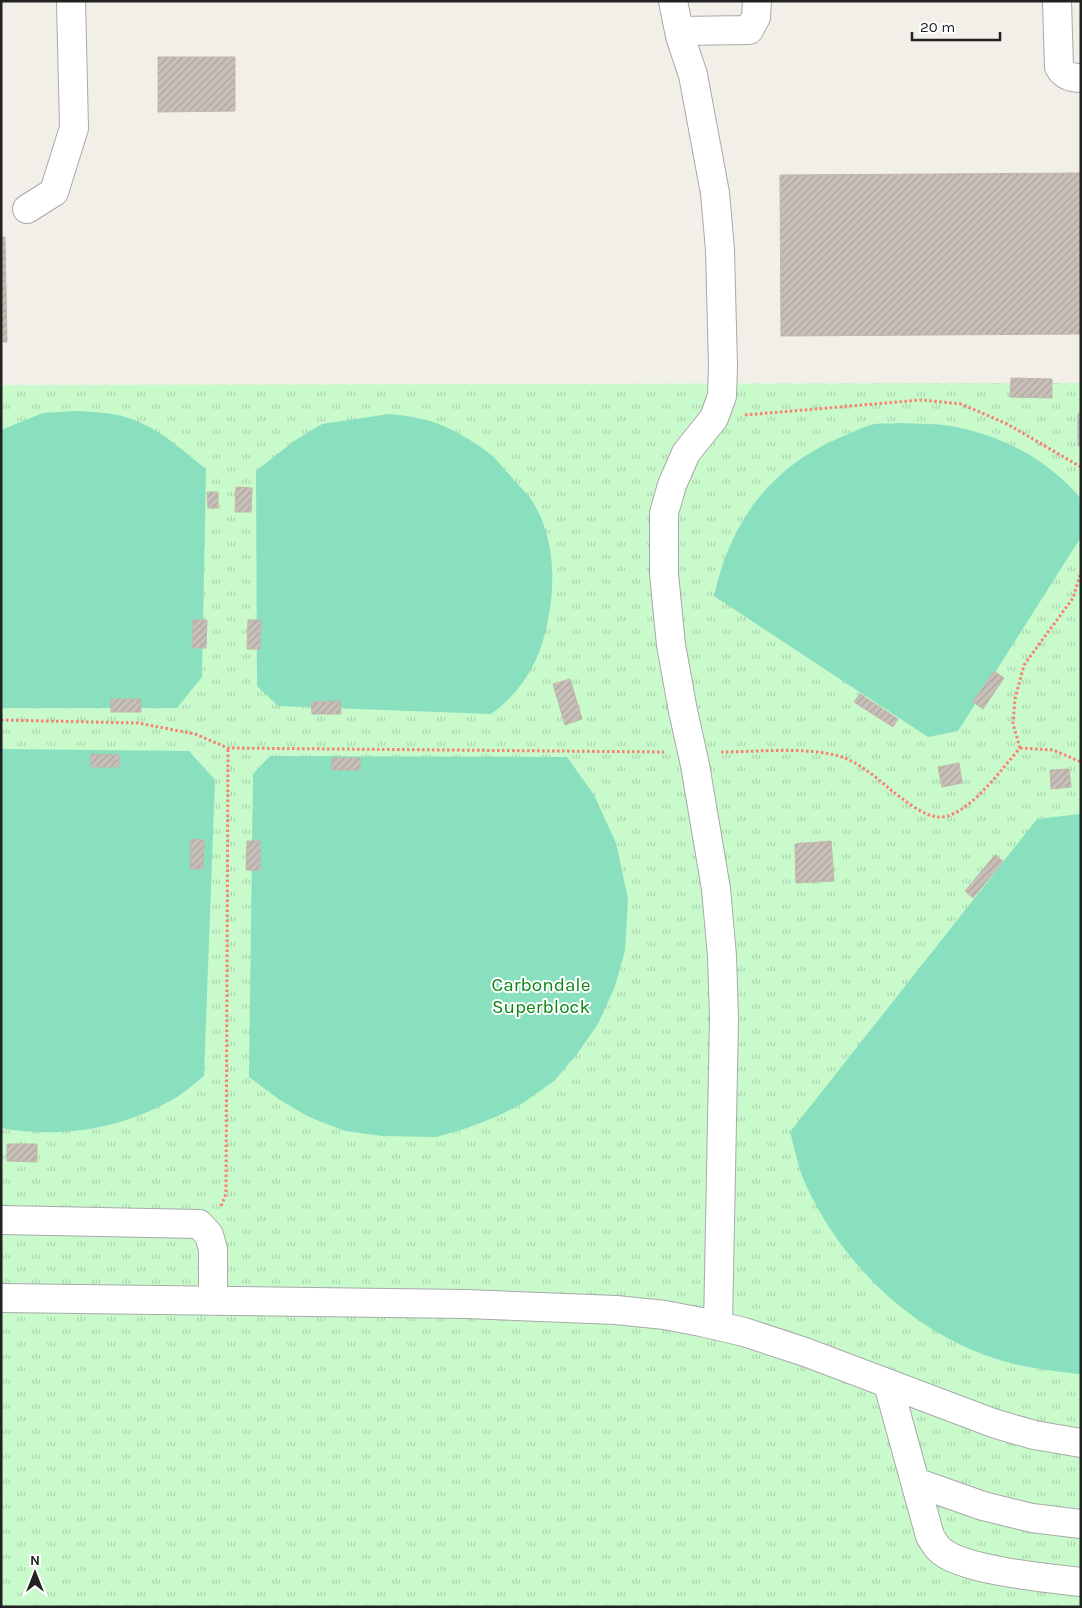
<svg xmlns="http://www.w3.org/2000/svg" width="1082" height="1608" font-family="Karla,sans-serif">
	<defs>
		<pattern id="park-tufts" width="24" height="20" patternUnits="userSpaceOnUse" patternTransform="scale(1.25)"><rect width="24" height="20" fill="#c8facc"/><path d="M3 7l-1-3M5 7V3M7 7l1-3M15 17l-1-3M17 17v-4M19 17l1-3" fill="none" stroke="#acd6af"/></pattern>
		<pattern id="building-hatch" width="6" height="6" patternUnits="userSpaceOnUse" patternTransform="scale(1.25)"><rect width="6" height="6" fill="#c7bfb8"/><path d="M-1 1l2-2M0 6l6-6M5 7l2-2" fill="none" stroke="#aba49e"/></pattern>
	</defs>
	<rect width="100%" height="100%" fill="#f2efe9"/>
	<path fill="url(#park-tufts)" d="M 1081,383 L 1081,1607 L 1,1607 L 1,385 Z"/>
	<path fill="#88e0be" d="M 74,411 C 92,412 112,412 128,418 C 158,427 182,450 206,469 L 202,677 L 177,708 L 1,708 L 1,430 L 43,413 Z
		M 389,414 C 407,416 424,418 441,425 C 456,431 478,444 490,454 C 497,459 502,467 508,473 C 515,482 524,490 531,499 C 554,534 556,580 548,620 C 541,659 523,691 491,714 L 278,706 L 257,686 L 256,471 L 294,441 L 322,424 Z
		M 898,423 C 917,424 937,423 956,427 C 1003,436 1050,461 1081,499 L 1081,537 L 958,731 L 928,737 L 714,596 C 730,523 769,468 839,438 C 850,434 863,426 875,424 C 882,423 890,424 898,423 Z
		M 1,749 L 189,751 L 215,780 L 204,1076 C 195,1083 186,1091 177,1097 C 123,1129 62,1139 1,1128 Z
		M 270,756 L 567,757 L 594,795 L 616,843 L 628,899 L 625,951 L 615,986 L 598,1024 L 577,1054 L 554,1081 L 523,1103 L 498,1116 L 467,1128 L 436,1137 L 382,1136 L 345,1131 L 309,1117 L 280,1100 L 249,1077 L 253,774 Z
		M 1081,814 L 1081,1374 L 1078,1374 C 1056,1371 1035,1369 1014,1364 C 921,1341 844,1269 805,1183 C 798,1168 795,1149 790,1132 L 1037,819 Z"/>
	<path fill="url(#building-hatch)" stroke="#c4b6ab" d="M 158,57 L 235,57 L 235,111 L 158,112 Z
		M 1081,173 L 1081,334 L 781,336 L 780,175 Z
		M 1,237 L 5,237 L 7,342 L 1,342 Z
		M 1011,378 L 1052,379 L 1052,398 L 1010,397 Z
		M 1078,414 L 1081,414 L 1081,446 L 1078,446 Z
		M 236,487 L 252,488 L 251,512 L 235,512 Z
		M 207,492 L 218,492 L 218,508 L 208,508 Z
		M 193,620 L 207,620 L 206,648 L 192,648 Z
		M 248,620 L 261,620 L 260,649 L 247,649 Z
		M 994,671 L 1004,678 L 983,709 L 973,702 Z
		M 570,679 L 582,719 L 565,725 L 553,684 Z
		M 860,694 L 898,719 L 893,727 L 854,702 Z
		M 111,699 L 141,699 L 141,712 L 111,712 Z
		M 340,701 L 341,714 L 312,714 L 311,702 Z
		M 91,754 L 119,755 L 119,767 L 91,767 Z
		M 332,758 L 360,758 L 360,770 L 332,770 Z
		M 959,763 L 962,783 L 942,787 L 938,767 Z
		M 1069,769 L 1071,787 L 1051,789 L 1050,770 Z
		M 191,839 L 204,840 L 203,869 L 190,869 Z
		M 247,841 L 260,841 L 260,870 L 246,870 Z
		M 831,841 L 834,881 L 796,883 L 795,844 Z
		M 995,855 L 1003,861 L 973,898 L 965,891 Z
		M 7,1144 L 37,1144 L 37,1162 L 7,1161 Z"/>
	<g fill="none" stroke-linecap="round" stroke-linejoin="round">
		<defs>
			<path id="minor" d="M 673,1 L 680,36 L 693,75 L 715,193 L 720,250 L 723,366 L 722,396 L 714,418 L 686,453 L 672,485 L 664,513 L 664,574 L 671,645 L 683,711 L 695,765 L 716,889 L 722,956 L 724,1018 L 718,1326
				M 1057,1 L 1059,67 C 1064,76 1071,78 1081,78
				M 679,31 L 749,30 L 756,17 L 757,1
				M 27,209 L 54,192 L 74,128 L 71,1
				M 1,1220 L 199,1224 L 209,1235 L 213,1249 L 213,1301
				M 1,1298 L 466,1304 L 616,1310 L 665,1315 L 701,1322 L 744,1332 L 805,1352 L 993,1423 L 1034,1435 L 1081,1443
				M 888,1384 L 930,1536 C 933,1541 937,1548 941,1551 C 966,1571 1048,1578 1081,1582
				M 915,1482 L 983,1506 L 1032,1518 L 1081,1524"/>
		</defs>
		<use href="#minor" stroke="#a9a9a9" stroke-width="30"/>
		<path stroke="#fa8072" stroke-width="3" stroke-dasharray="2.5 2.5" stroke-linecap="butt" d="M 745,415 L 921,400 L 961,404 L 1007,424 L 1081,467
			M 1,720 L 138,723 L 195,734 L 228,748 L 664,752
			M 1020,748 L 1013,724 L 1015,699 L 1024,665 L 1073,598 L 1081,572
			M 1020,748 L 1053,750 L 1081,762
			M 721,752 C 758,752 807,746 842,757 C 861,764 877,778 892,791 C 903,799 923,816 938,817 C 967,819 1002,768 1020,748
			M 221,1206 L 226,1194 L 228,748"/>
		<use href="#minor" stroke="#fff" stroke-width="28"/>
	</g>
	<g text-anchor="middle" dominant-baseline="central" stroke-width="4" stroke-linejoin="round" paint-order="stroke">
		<g font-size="19" fill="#0c8416" stroke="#fff">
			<text x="541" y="985">Carbondale<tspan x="541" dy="22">Superblock</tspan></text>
		</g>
	</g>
	<rect width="1082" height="1608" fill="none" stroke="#222222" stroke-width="5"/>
	<g transform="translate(35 1573)" stroke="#ffffff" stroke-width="4" paint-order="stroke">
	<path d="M0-4L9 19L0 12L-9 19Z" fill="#222222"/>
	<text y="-8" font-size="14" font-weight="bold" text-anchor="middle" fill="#222222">N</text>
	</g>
	<path d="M912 32v8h88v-8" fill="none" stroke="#222222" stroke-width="2.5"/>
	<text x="920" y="32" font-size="15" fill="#222222" stroke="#ffffff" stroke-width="4" paint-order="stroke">20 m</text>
</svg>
